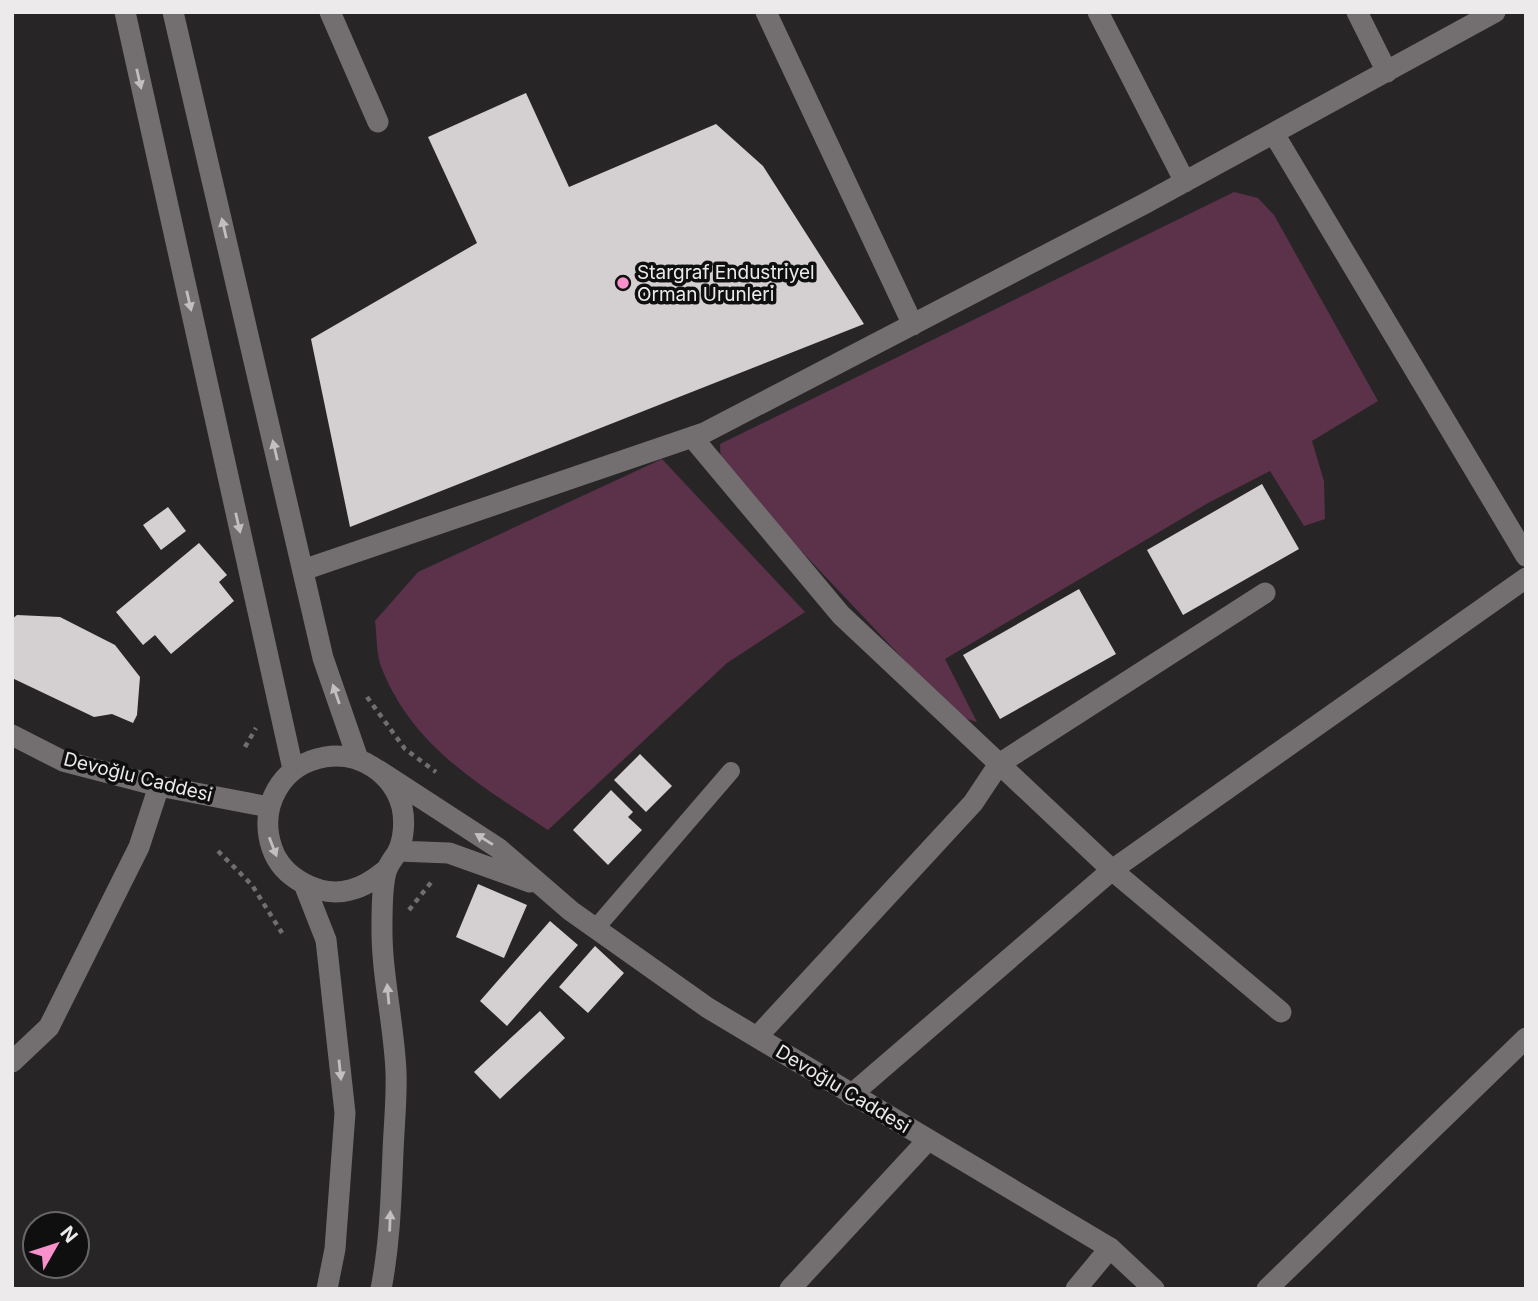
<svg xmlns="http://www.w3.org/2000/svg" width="1538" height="1301" font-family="Inter,sans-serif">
	<rect width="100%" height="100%" fill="#282527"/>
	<path fill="#5c314a" d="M 1234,192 L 1258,198 L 1274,215 L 1378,401 L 1312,441 L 1324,481 L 1325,519 L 1304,526 L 1270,471 L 1208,503 L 945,659 L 977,722 L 957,716 L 721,466 L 720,444 Z
		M 662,459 L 805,612 L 727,663 L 548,830 C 480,785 414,748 382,669 C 376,655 377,636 375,621 L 418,572 Z"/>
	<path fill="#d4d0d2" d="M 526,93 L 569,187 L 716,124 L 763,166 L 864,324 L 350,527 L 311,339 L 477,243 L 428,137 Z
		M 1262,484 L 1299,549 L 1183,615 L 1147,550 Z
		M 168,507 L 186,531 L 161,550 L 143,525 Z
		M 199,543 L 227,575 L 219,582 L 234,601 L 171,654 L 155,635 L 143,645 L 116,612 Z
		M 1079,589 L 1116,654 L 1000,719 L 963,655 Z
		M 17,615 L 60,617 L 115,645 L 140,677 L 137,715 L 133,723 L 112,714 L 94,717 L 12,678 L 12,619 Z
		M 640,754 L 672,786 L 646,812 L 614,780 Z
		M 611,790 L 633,812 L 628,817 L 642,830 L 608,865 L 573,830 Z
		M 478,884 L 527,905 L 504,958 L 456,937 Z
		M 550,921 L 578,945 L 507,1026 L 480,1001 Z
		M 595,946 L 624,973 L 588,1013 L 559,987 Z
		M 540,1011 L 565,1038 L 500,1099 L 474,1072 Z"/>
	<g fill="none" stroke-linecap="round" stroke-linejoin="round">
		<path stroke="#716e70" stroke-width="4.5" stroke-dasharray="5 5" stroke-linecap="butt" d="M 367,697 L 405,749 L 436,772
			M 245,747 L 256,728
			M 218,851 L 252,885 L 282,933
			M 409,910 L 433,880"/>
		<path stroke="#736f71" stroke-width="18" d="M 595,929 L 731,771"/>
		<path stroke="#736f71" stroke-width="21" d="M 330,12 L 378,122
			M 766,12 L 913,325
			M 1098,12 L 1185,182
			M 1357,12 L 1387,72
			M 1274,134 L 1526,556
			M 692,437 L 841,615 L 1112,870 L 1281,1012
			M 303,570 L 704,433 L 1144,204 L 1495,12
			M 757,1037 L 973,803 L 999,764 L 1265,593
			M 12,1062 L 49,1027 L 139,847 L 159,786
			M 851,1095 L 1112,870 L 1526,578
			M 790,1289 L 928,1140
			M 1076,1289 L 1110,1248
			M 1267,1289 L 1526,1038"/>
		<path stroke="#736f71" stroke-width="21" d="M 125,12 L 293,769
			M 173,12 L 323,658 L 358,759
			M 12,735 L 63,761 L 159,786 L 269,807
			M 378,770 L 498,848 L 571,911 L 708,1008 L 1110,1248 L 1154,1289
			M 398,851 L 449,853 L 530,882
			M 304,884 L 326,940 L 345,1113 L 335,1249 L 327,1289
			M 381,1289 C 390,1243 391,1198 393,1152 C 394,1125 397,1098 396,1072 C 394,1023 381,973 382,924 C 382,908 382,887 386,872 C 388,865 393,859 397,853 C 404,840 405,821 402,807 C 393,773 359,751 325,757 C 281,764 258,807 272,848 C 282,878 320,898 350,890 C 364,887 375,879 386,870"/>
	</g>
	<defs><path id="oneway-solid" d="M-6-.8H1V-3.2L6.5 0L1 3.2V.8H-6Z" transform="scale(1.75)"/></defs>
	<g fill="#c2bfc0">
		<use href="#oneway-solid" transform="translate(139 79) rotate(77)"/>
		<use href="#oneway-solid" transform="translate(224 228) rotate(-103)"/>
		<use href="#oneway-solid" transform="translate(189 301) rotate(77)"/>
		<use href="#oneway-solid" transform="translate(275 450) rotate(-103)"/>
		<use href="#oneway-solid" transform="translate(238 523) rotate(77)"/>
		<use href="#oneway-solid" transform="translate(336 694) rotate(-109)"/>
		<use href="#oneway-solid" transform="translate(484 839) rotate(-148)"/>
		<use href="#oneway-solid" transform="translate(273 847) rotate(69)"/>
		<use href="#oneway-solid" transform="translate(388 994) rotate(-95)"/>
		<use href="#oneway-solid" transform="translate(340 1070) rotate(84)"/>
		<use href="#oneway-solid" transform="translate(390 1221) rotate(-88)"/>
	</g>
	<circle fill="#f890cc" stroke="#100f0f" stroke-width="2.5" cx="623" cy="283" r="7"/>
	<g text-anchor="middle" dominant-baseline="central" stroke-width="7" stroke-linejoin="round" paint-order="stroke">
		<g font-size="19" fill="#eceaeb" stroke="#100f0f" text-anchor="start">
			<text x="637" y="272">Stargraf Endustriyel<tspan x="637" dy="22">Orman Urunleri</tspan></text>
		</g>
		<g font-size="19" fill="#eceaeb" stroke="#100f0f">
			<text transform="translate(138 777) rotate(14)">Devoğlu Caddesi</text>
			<text transform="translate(843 1089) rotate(31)">Devoğlu Caddesi</text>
		</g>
	</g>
	<rect width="1538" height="1301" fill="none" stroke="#eceaeb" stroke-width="28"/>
	<g transform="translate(56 1245) rotate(51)"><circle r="33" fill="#100f0f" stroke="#686767" stroke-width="2"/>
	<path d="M0-5L12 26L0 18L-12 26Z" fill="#f890cc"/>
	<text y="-10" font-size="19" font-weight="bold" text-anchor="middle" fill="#eceaeb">N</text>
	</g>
</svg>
